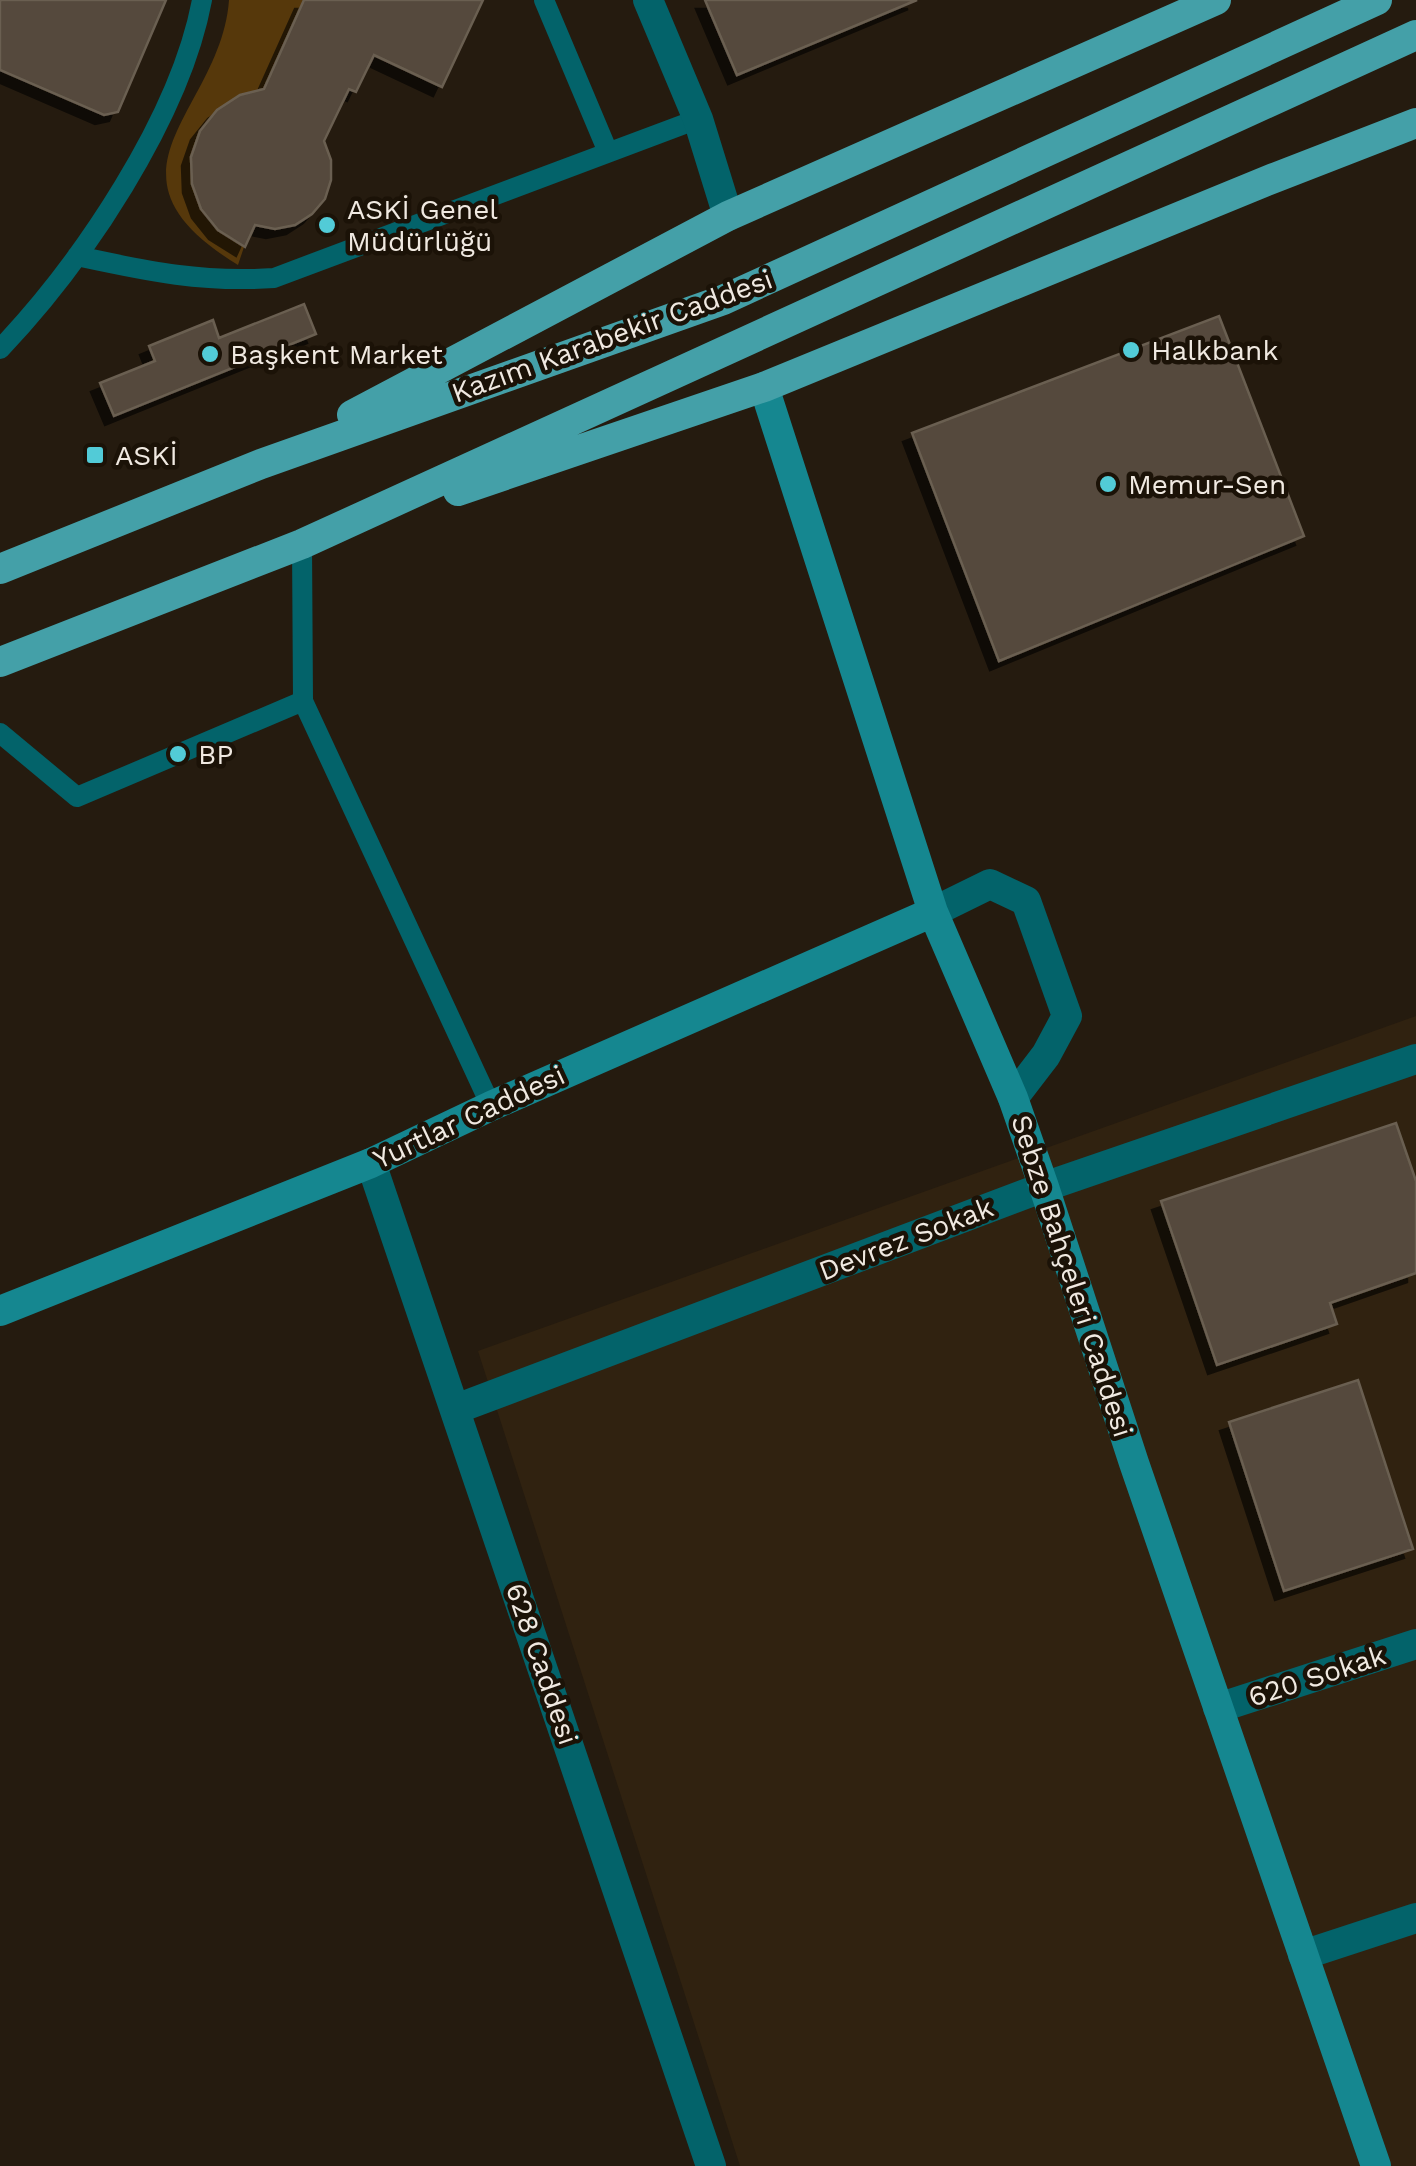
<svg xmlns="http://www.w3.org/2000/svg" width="1416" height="2166" font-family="'Work Sans',sans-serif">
	<defs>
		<filter id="shadow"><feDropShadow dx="-9" dy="9" stdDeviation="0" flood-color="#0009"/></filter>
	</defs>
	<rect width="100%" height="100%" fill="#251b0f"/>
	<path fill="#302210" d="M 1416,1016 L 1416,2166 L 740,2166 L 478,1351 Z"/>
	<path fill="#56380b" d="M 229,0 L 304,0 L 264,89 C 247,93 229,98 216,112 C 184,144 183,200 218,230 C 225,237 236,242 244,247 L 238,265 C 86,172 221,112 229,0 Z"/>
	<path fill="#54493c" stroke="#6a5f51" stroke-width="2.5" filter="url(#shadow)" d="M 0,0 L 166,0 L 118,112 L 104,115 L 0,70 Z
		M 304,0 L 483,0 L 442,87 L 374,55 L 356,92 L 349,89 L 324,141 L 331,160 L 331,180 L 325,199 L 312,214 L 295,225 L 275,229 L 255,225 L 245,247 L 218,230 L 201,209 L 192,184 L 191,157 L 200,131 L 217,110 L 240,95 L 264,89 Z
		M 705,0 L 917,0 L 737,75 Z
		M 304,304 L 316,334 L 114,416 L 100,383 L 155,361 L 149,346 L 213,320 L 219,338 Z
		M 1219,316 L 1304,536 L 999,661 L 912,433 Z
		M 1396,1123 L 1416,1181 L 1416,1273 L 1330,1303 L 1337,1324 L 1217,1365 L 1161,1201 Z
		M 1358,1380 L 1413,1549 L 1284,1591 L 1229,1422 Z"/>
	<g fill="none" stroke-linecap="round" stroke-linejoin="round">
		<path stroke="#03636a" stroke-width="20" d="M 544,0 L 608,152
			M 77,256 C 147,271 201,283 274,278 L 698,119
			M 0,349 C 82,263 180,118 202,0
			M 303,701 L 491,1106
			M 0,733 L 77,797 L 303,701 L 302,544"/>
		<path stroke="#03636a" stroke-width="30" d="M 648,0 L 698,119 L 728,216
			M 933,912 L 990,884 L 1026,901 L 1067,1016 L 1046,1055 L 1013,1098
			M 371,1163 L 711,2166
			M 456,1409 L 1044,1187 L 1416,1059
			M 1218,1708 L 1416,1644
			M 1303,1955 L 1416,1918"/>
		<path stroke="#158790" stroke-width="30" d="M 764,387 L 933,912 L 1013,1098 L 1044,1187 L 1134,1463 L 1376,2166
			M 0,1311 L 371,1163 L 491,1106 L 933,912"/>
		<path stroke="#44a0a8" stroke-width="30" d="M 352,415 L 728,216 L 1216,0
			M 458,491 L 764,387 L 1274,178 L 1416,123
			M 0,569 L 261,464 L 723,300 L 1377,0
			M 0,662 L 302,544 L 1416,35"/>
	</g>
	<g fill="#52cbd7" stroke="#1b1207" stroke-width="4">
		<circle cx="327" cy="225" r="10"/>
		<circle cx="1131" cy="350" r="10"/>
		<circle cx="210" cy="354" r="10"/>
		<rect x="85" y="445" width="20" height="20" rx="5"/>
		<circle cx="1108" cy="484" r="10"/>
		<circle cx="178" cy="754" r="10"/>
	</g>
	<g text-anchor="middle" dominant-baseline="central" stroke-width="9" stroke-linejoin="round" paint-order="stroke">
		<g font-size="28" fill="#f0e9e1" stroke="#1b1207" text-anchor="start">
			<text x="347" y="209">ASKİ Genel<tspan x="347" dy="32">Müdürlüğü</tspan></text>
			<text x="1151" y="350">Halkbank</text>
			<text x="230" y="354">Başkent Market</text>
			<text x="115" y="455">ASKİ</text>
			<text x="1128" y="484">Memur-Sen</text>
			<text x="198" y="754">BP</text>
		</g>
		<g font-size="28" fill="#f0e9e1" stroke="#1b1207">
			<text transform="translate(612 336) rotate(-20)">Kazım Karabekir Caddesi</text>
			<text transform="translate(469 1117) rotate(-25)">Yurtlar Caddesi</text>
			<text transform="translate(906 1239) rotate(-21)">Devrez Sokak</text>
			<text transform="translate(1072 1276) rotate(72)">Sebze Bahçeleri Caddesi</text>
			<text transform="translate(542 1664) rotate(71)">628 Caddesi</text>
			<text transform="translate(1317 1676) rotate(-18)">620 Sokak</text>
		</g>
	</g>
</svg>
